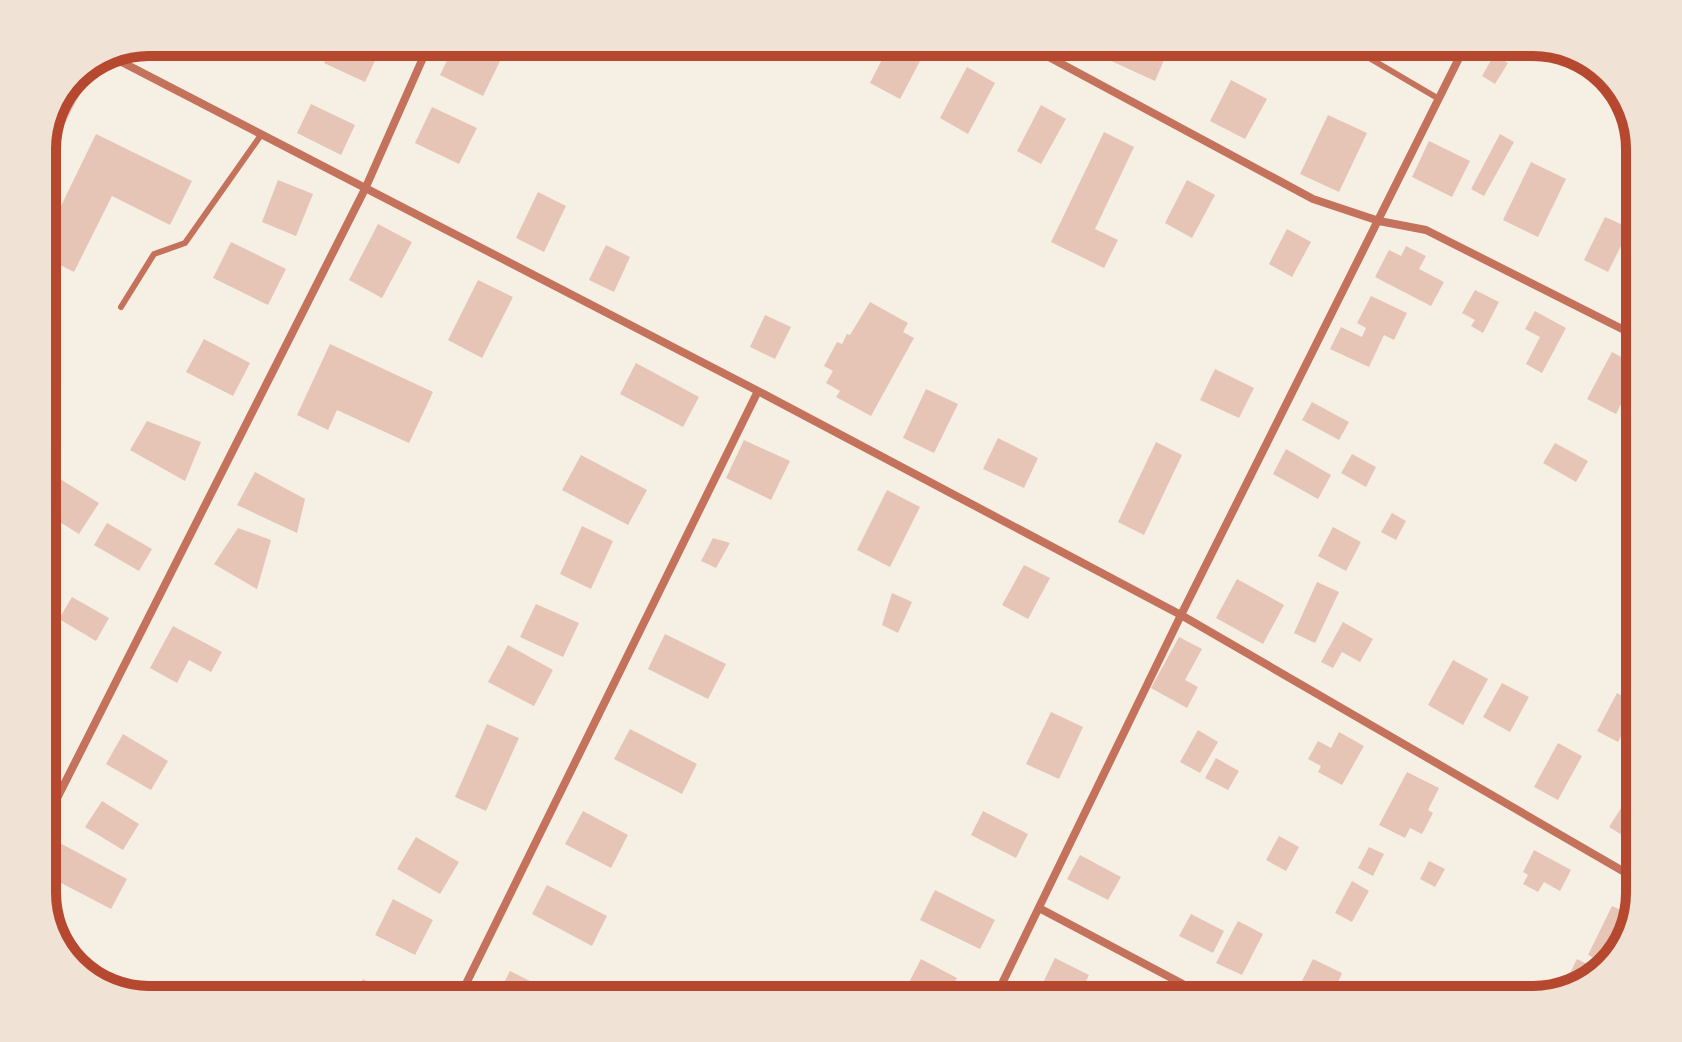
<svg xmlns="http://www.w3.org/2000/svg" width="1682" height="1042" font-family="'IBM Plex Serif',serif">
	<rect width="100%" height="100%" fill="#f6efe4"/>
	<path fill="#e6c5b7" d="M 159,42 L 190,42 L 182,56 Z
		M 334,42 L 369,42 L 381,48 L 365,82 L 324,63 Z
		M 456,42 L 470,42 L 502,57 L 483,96 L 440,75 Z
		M 568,42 L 592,42 L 587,52 Z
		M 797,42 L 829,42 L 820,59 L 795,46 Z
		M 891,42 L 920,42 L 928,46 L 900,99 L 870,83 Z
		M 1117,42 L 1161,42 L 1170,46 L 1155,81 L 1109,60 Z
		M 1511,42 L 1533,42 L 1542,45 L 1533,62 L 1507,49 Z
		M 1494,55 L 1508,63 L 1495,84 L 1482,76 Z
		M 967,67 L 995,83 L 968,134 L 940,118 Z
		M 74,73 L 87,80 L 55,143 L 44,138 Z
		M 1231,80 L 1267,99 L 1245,139 L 1210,121 Z
		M 311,104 L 355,125 L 341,155 L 297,133 Z
		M 1041,105 L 1066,119 L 1041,164 L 1017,151 Z
		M 432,107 L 477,128 L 459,164 L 415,143 Z
		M 1328,115 L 1367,133 L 1339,192 L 1300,174 Z
		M 1104,132 L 1134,147 L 1095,229 L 1118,240 L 1104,268 L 1051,242 Z
		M 96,134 L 192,181 L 170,225 L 112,196 L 74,272 L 42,256 L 42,245 Z
		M 1500,134 L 1514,142 L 1484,196 L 1471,189 Z
		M 1429,141 L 1470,161 L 1452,197 L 1412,177 Z
		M 1531,162 L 1566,179 L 1538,237 L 1503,220 Z
		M 278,180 L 313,194 L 296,236 L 262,222 Z
		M 1187,180 L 1215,195 L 1192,238 L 1165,223 Z
		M 538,192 L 566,206 L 544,252 L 516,238 Z
		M 1605,217 L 1630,228 L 1608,272 L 1584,260 Z
		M 378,224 L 412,242 L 382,298 L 349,280 Z
		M 1287,229 L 1311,242 L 1292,277 L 1269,264 Z
		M 231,242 L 286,269 L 268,305 L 213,278 Z
		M 606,245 L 630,257 L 614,292 L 589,280 Z
		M 1406,246 L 1426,256 L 1419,269 L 1444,282 L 1431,306 L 1375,277 L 1389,250 L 1401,256 Z
		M 478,280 L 513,297 L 482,358 L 448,340 Z
		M 1475,290 L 1499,302 L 1483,333 L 1471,326 L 1475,320 L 1462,313 Z
		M 1371,296 L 1407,313 L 1394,340 L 1384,335 L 1369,367 L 1330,349 L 1341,327 L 1362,337 L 1366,328 L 1357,323 Z
		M 870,302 L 908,323 L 903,332 L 914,338 L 871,416 L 836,397 L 840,391 L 826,383 L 833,371 L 824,366 L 837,342 L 842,344 L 847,334 L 850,335 Z
		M 1535,311 L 1566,328 L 1542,373 L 1526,364 L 1540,337 L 1525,329 Z
		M 765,315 L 791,327 L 775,359 L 750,347 Z
		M 204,339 L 250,363 L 233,396 L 186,372 Z
		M 330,344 L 433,392 L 409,443 L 337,410 L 328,430 L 297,415 Z
		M 1612,352 L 1640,367 L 1616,414 L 1587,399 Z
		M 636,363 L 699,397 L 683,427 L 620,394 Z
		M 1215,369 L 1254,388 L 1239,418 L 1200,400 Z
		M 926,389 L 958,404 L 934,453 L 903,438 Z
		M 1312,402 L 1349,422 L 1339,440 L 1302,420 Z
		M 147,421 L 201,442 L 185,481 L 130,450 Z
		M 998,438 L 1038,458 L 1024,488 L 983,469 Z
		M 744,440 L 790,461 L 771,500 L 726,478 Z
		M 1156,442 L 1182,455 L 1144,535 L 1118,522 Z
		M 1555,443 L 1588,461 L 1576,482 L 1543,463 Z
		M 1286,449 L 1331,475 L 1318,499 L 1273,474 Z
		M 1352,454 L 1376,467 L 1366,487 L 1341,473 Z
		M 581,455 L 647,490 L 628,525 L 562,490 Z
		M 42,468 L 99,503 L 79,534 L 42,511 Z
		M 255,472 L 305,499 L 297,533 L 237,505 Z
		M 887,490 L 920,507 L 890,567 L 857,550 Z
		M 1392,513 L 1406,521 L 1396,540 L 1381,532 Z
		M 107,523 L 152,549 L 139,571 L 94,545 Z
		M 582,526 L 613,541 L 591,589 L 560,574 Z
		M 1333,527 L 1361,542 L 1346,571 L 1318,556 Z
		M 238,528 L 271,540 L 257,589 L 214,564 Z
		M 713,538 L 730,543 L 716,568 L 701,561 Z
		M 1024,565 L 1050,578 L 1028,619 L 1002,605 Z
		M 1237,579 L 1284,605 L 1263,644 L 1216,618 Z
		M 1317,582 L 1339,592 L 1315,643 L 1294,633 Z
		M 892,593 L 912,602 L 898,633 L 882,625 Z
		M 72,597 L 109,618 L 96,641 L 59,619 Z
		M 536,604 L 579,623 L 563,657 L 520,637 Z
		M 1343,622 L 1373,639 L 1360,662 L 1342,652 L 1333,668 L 1321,662 Z
		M 173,626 L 222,652 L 211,672 L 189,660 L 177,683 L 150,668 Z
		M 665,634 L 726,664 L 708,699 L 648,669 Z
		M 1179,637 L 1202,649 L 1185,680 L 1198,687 L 1187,708 L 1151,688 Z
		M 508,645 L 553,670 L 534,706 L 488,682 Z
		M 1453,660 L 1488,679 L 1463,725 L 1428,705 Z
		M 1502,683 L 1529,697 L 1510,732 L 1483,717 Z
		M 1617,693 L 1638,705 L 1618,742 L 1597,731 Z
		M 42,708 L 61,719 L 42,751 Z
		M 1051,712 L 1083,727 L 1059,779 L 1026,764 Z
		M 487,724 L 519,738 L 486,811 L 455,797 Z
		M 630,729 L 697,764 L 682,794 L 614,759 Z
		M 1198,730 L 1218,742 L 1200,773 L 1180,762 Z
		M 1339,732 L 1364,746 L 1342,785 L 1318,772 L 1321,766 L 1308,759 L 1318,741 L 1331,748 Z
		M 123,734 L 168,761 L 151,790 L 106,764 Z
		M 1558,743 L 1582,756 L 1558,800 L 1534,787 Z
		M 1216,758 L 1239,771 L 1228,790 L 1205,778 Z
		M 1407,772 L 1439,788 L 1428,810 L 1433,813 L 1422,834 L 1410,828 L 1405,838 L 1379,825 Z
		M 102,801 L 139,824 L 123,850 L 85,827 Z
		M 1623,805 L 1640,816 L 1640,846 L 1609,827 Z
		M 583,811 L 628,835 L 611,868 L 565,844 Z
		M 983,811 L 1028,834 L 1016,858 L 971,835 Z
		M 1279,836 L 1299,847 L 1286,871 L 1266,860 Z
		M 416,837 L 459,862 L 440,894 L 397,869 Z
		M 58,842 L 127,879 L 111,909 L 42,873 Z
		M 1369,847 L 1384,854 L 1373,876 L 1358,868 Z
		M 1534,850 L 1571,870 L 1560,891 L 1544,882 L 1538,892 L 1523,884 L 1528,875 L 1523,872 Z
		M 1080,855 L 1121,877 L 1108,900 L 1067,879 Z
		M 1429,861 L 1445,869 L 1435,887 L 1420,879 Z
		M 1352,881 L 1369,891 L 1352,922 L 1335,913 Z
		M 547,885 L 607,916 L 592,946 L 532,914 Z
		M 935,890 L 995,920 L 980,949 L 920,920 Z
		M 393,899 L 433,920 L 415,955 L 375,935 Z
		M 1612,906 L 1634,916 L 1625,947 L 1608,964 L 1588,955 Z
		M 1191,914 L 1224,931 L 1213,953 L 1179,936 Z
		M 1238,921 L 1263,934 L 1242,975 L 1216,963 Z
		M 1055,958 L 1089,975 L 1077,1000 L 1041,1000 L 1036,997 Z
		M 921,959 L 957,978 L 946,1000 L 900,1000 Z
		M 1313,959 L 1342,973 L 1336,987 L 1346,992 L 1342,1000 L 1293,999 Z
		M 1577,959 L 1601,971 L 1587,985 L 1572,989 L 1564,985 Z
		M 510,971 L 542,987 L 535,1000 L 495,1000 Z
		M 363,979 L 394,996 L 392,1000 L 351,1000 Z"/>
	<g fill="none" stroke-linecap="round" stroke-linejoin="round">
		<path stroke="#c5725c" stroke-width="6" d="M 1342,42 L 1439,99
			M 121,307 L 154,254 L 185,243 L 261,135"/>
		<path stroke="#c5725c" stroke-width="8" d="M 1021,42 L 1313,199 L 1379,221 L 1426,230 L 1640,338
			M 112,57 L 758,391 L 1181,615 L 1640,881
			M 42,828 L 365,189 L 430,42
			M 1039,908 L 1213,1000
			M 458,1000 L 758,391
			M 994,1000 L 1181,615 L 1467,42"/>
	</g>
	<path d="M0 0H1682V1042H0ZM149 56H1533A93 93 0 0 1 1626 149V893A93 93 0 0 1 1533 986H149A93 93 0 0 1 56 893V149A93 93 0 0 1 149 56Z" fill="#f1e2d6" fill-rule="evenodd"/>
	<path fill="none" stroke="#b5482f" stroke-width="10" d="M149 56H1533A93 93 0 0 1 1626 149V893A93 93 0 0 1 1533 986H149A93 93 0 0 1 56 893V149A93 93 0 0 1 149 56Z"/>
</svg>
